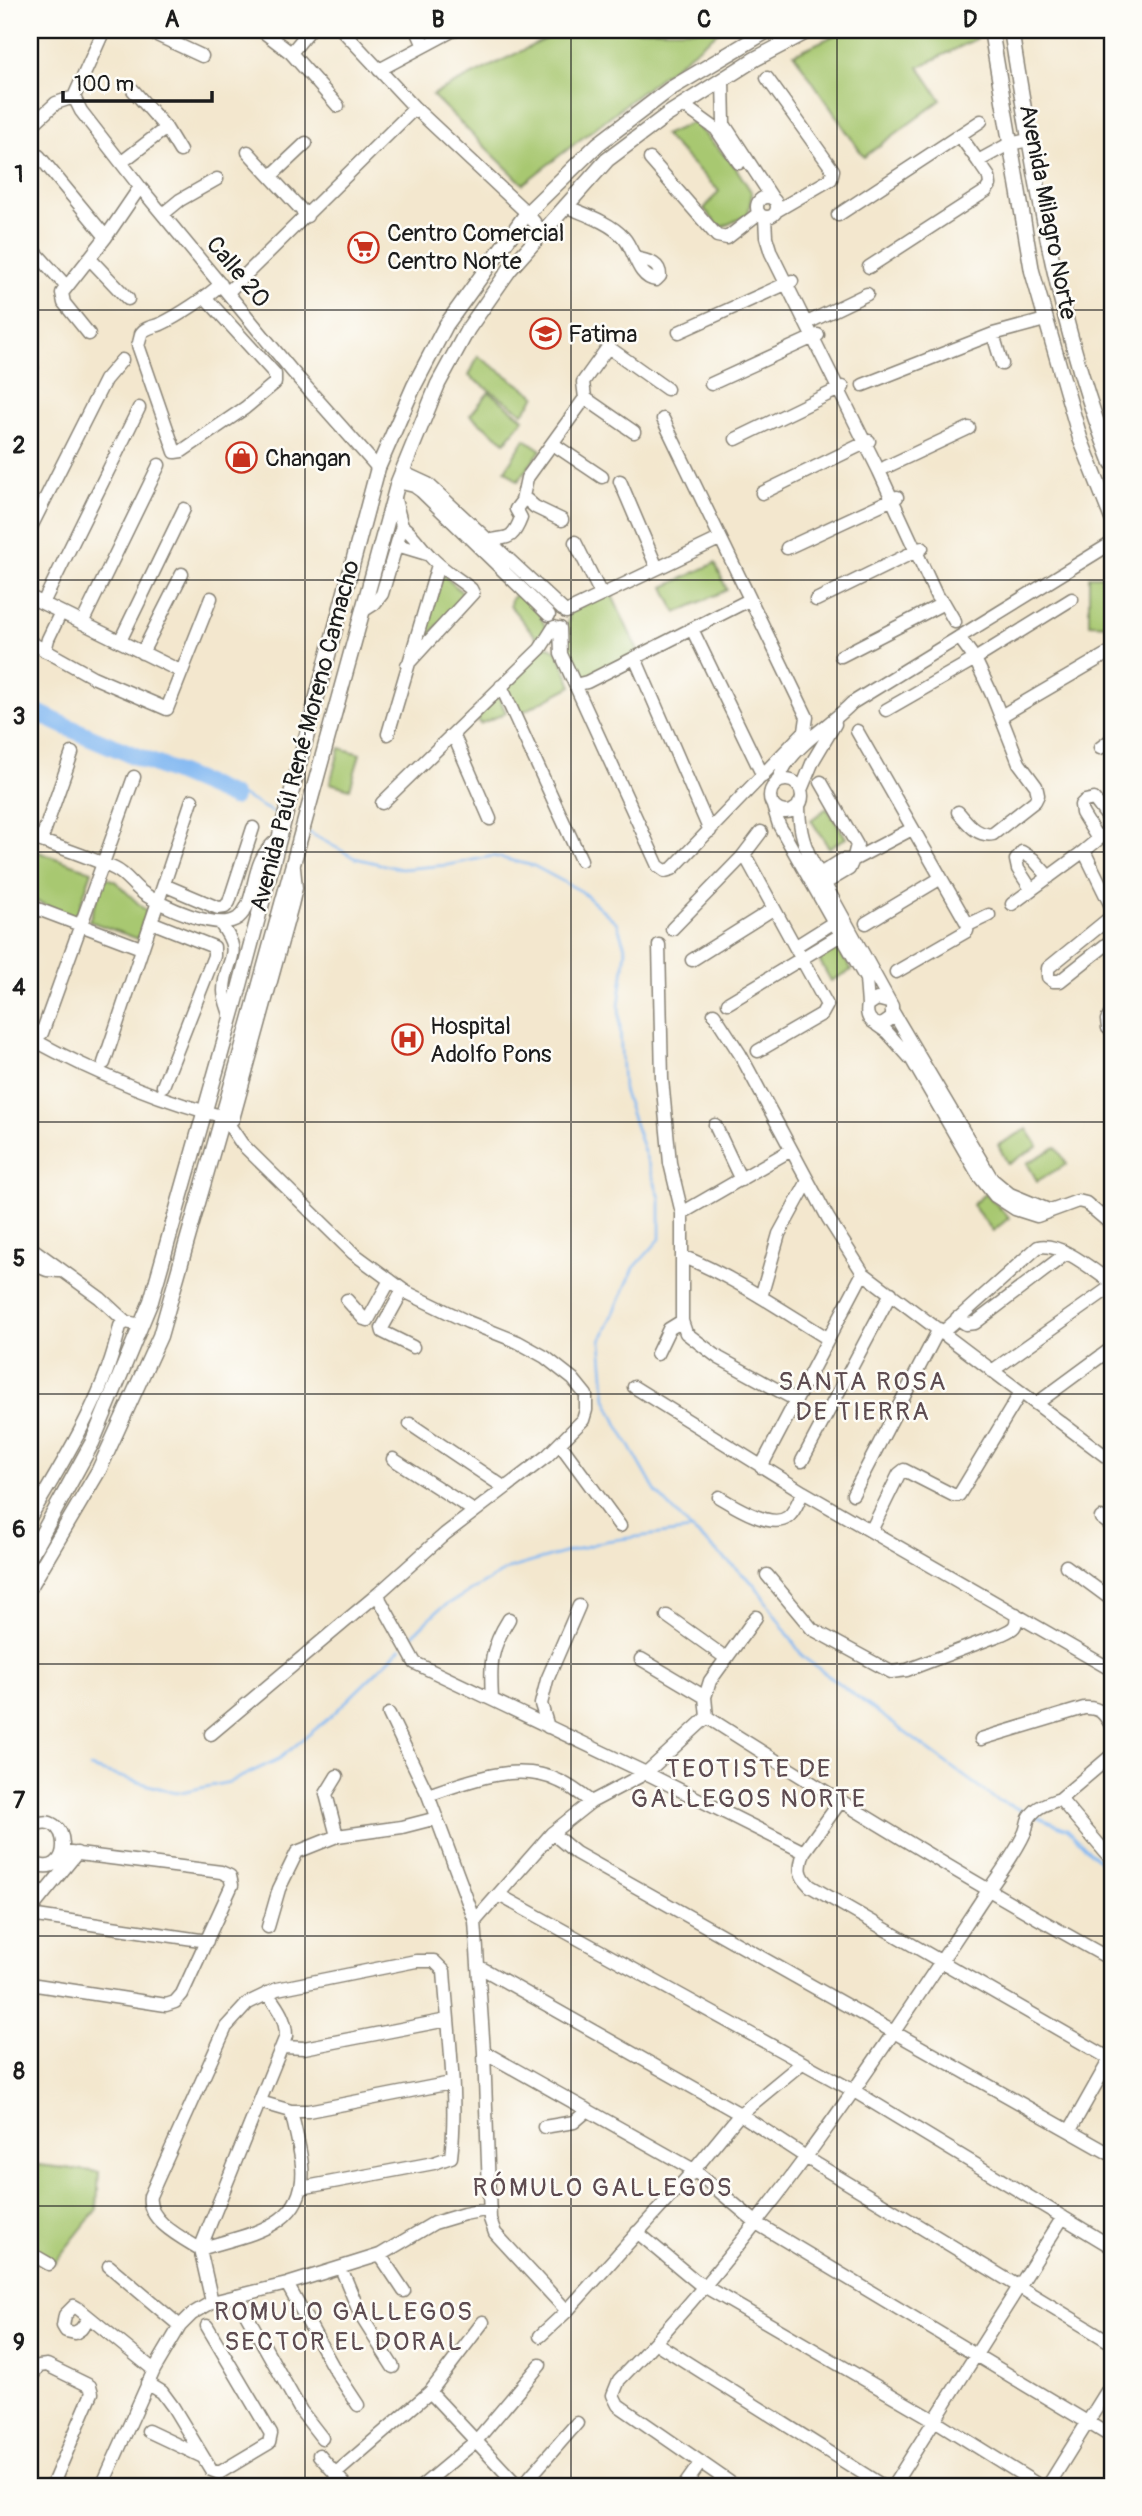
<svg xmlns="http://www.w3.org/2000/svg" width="1142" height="2516" font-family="Pangolin,sans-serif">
	<rect width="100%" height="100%" fill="#fdfcf7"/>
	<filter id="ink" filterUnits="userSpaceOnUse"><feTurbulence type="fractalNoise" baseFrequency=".0143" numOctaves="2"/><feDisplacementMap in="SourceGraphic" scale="14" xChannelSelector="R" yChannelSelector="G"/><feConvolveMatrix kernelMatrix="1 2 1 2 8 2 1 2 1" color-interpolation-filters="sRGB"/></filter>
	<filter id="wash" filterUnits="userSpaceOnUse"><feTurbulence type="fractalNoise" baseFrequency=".00686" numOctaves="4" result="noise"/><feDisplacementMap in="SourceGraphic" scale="28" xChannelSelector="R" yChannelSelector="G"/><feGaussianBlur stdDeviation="1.57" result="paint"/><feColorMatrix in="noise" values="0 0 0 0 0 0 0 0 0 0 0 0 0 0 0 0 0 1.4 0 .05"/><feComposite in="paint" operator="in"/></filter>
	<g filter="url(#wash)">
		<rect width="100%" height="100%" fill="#f3e7ce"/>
		<path fill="#a8c871" stroke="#627246" stroke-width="2" d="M 564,30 L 721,30 L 523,184 L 432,95 Z
			M 846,30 L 972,30 L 976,39 L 919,67 L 941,100 L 864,157 L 794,54 Z
			M 693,122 L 734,165 L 752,193 L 748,215 L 720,228 L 704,209 L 719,191 L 664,135 Z
			M 478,356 L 536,396 L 523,413 L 469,376 Z
			M 489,392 L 524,419 L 505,442 L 470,415 Z
			M 525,439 L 541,450 L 518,481 L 505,470 Z
			M 715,563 L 727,590 L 676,613 L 664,587 Z
			M 440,572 L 465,595 L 417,649 Z
			M 1089,576 L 1112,576 L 1112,625 L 1089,624 Z
			M 522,588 L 532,599 L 548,632 L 541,643 L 510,606 L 511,599 Z
			M 610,591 L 639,653 L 586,679 L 573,676 L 564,654 L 562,630 C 568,624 570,621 568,613 Z
			M 546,645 L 558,652 L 572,686 L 517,715 L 503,685 Z
			M 498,695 L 506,713 L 480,724 L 476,716 Z
			M 340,748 L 360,754 L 350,789 L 330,783 Z
			M 827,808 L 846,838 L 829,848 L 811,820 Z
			M 30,849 L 92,871 L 76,917 L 30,899 Z
			M 104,877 L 115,881 L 146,911 L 138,939 L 89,921 Z
			M 834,943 L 852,970 L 831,981 L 816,954 Z
			M 1027,1129 L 1038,1146 L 1008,1164 L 998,1145 Z
			M 1056,1147 L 1067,1164 L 1037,1181 L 1027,1163 Z
			M 986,1193 L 1009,1218 L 993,1231 L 972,1205 Z
			M 30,2164 L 99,2172 L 97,2209 L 55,2262 L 30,2248 Z"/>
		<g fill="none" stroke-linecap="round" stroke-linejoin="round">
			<path stroke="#84b9f2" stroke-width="2.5" d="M 30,703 L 68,722 L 214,780 L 281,817
				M 308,832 L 355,858 L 401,869 L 448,865 L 493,856 L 534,866 L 581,891 L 617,923 L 626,950 L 619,1006 L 623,1090 L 660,1198 L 660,1239 L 634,1268 L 601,1341 L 606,1399 L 619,1427 L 656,1492 L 692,1530 L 755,1585 L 803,1657 L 995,1799 L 1026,1812
				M 408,1640 L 438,1610 L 508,1569 L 605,1541 L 691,1530
				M 90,1768 L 176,1793 L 230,1782 L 279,1759 L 329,1718 L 401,1648
				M 1035,1816 L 1067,1829 L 1112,1874"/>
			<path stroke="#84b9f2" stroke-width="18" d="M 30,709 C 96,743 166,766 233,797"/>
		</g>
	</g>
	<g filter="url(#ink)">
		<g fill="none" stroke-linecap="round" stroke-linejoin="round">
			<defs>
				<path id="minor" d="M 146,30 L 202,56
					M 261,30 L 291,53 L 338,106
					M 342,30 L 415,108 L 527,213 L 542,232
					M 417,30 L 424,46
					M 291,53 L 310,30
					M 379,70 L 454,30
					M 767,78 L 833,170 L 831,179 L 776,211
					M 723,80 L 724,124 L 773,199
					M 133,90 L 166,128 L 180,151
					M 74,97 L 81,111 L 140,187 L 292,371 L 378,468
					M 683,105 L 716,129 L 739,163
					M 30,127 L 56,103 L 74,97 L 104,30
					M 960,136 L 978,161
					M 248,152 L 307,216
					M 39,156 L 106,237
					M 650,159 L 717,236 L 727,238 L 759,213
					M 122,162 L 166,128
					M 271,176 L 306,143
					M757 207a10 10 0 1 1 20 0a10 10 0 1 1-20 0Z
					M 565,206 C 584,214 610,222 624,238 C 635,250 637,278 656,280 L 660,276 C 660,262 647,261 635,258
					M 163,214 L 180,200 L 217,179
					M 838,215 L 981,121
					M 765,217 L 766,237 L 771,253 L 879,471 L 937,597 L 944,603 L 955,622
					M 30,246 L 66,286
					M 89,258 L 128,299
					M 869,267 L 986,191 L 990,185 L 989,177 L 978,161 L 1009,144 L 1029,140
					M 228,292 L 415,108
					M 205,297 L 275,374 L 275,383 L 245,408 L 182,451 L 175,452 L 138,345 C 139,344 141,335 141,334 C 145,327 154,327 161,324 C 178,316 207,297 221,284
					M 807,323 L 867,294
					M 679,332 L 792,281
					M 89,334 L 64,303 L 62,293 L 106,237 L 140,187
					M 993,334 L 1002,364
					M 30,358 L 32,368 L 30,373
					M 711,384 L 818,335
					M 863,385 L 993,334 L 1045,320
					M 585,398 L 634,432
					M 736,439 L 843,387
					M 553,444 L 602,477
					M 886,467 L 969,428
					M 402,472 L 428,484 L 562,609
					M 620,481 L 657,568
					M 398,482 L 414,486 L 421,491 L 549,615
					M 762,493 L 869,441
					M 522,501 L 527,500 L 535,507 L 562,520
					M 521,518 L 516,509 L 522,501 L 527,478 L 585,398 L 583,382 L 608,347 L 667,389
					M 402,526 C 415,536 419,545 430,556 C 441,569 458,578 471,589 L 473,593 L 407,665
					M 30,529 L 105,380 L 122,360
					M 485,542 C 506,535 511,544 521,518
					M 575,542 L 601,594
					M 397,545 L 427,554
					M 787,548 L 897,497
					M 30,597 C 80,622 131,647 182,672
					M 816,600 L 922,548
					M 43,603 L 139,408
					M 363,611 L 374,604 L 382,594 L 402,526 L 394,496
					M 566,612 L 719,539
					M 82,623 L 159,465
					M 560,628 L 561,654 L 658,866 L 665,871 L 672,869 L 805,731 L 807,717 L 663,419
					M 692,629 L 763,776
					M 120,641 L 184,509
					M 30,642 L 93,677 L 167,709 L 211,598
					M 45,651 L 48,639 L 60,614
					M 142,653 L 182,574
					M 841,656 L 944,603
					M 635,658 L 710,831
					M 575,685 L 587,682 L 749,600
					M 501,686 L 581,860
					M 886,710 L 975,659 L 1072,599
					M 1001,716 L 1112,651
					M 857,731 L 968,925 L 967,931 L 896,972
					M 388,734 L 438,565
					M 453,734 L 490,819
					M 1100,748 L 1112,739
					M770 796a16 16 0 1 1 32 0a16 16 0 1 1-32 0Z
					M 777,782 C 780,776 783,769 787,763 C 804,739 832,724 852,703 L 1112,543
					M 821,782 L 857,845 L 853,860
					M 801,790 L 813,761 L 835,724
					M 382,803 L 540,649 L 554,627
					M 799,804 C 799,825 802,840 811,859 L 892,1006 L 892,1018 L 882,1025 C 871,1024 865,1017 868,1005 L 877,999 L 888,1002
					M 773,806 L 779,825 L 866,979 L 868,1005
					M 958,812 C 968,823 977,837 993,834 L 1035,801 L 1038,795 L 1036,786 L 1019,763 L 993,697 L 975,659 L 959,637
					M 30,837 C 58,847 88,856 115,869 C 126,874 133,886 143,893 C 161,906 219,932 238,918 C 260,900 247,860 279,839
					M 1098,839 L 1082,813 L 1081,805 L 1085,801 L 1094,799 L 1112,823
					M 41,841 L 72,753
					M 1084,851 L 1112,908
					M 742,857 L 748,861 L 827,1005 L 822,1014 L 758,1051
					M 853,860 L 912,829
					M 815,877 L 842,860 L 853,860 L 849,869 L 817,888
					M 164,885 L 218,908 L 225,907 L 229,902 L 253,828
					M 1031,889 L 1018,869 L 1016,860 L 1022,852 L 1033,859 L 1049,877
					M 1012,904 L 1084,851 L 1112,828
					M 30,906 L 141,948
					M 1112,916 L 1048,968 L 1048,977 L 1053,981 L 1060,981 L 1112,940
					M 151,922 L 214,947 L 214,956 L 163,1086
					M 220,923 C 246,958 224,957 224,991 C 224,999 229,1010 231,1018
					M 866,923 L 941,878
					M 968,925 L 989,915
					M 672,929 L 742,857 L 761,832
					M 659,945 L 662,1079 L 670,1163 L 682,1213 L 682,1321 L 686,1333 L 719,1358 L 796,1400
					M 796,946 L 839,919
					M 692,960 L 773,909
					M 728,1003 L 844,933
					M 893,1012 L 992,1179 L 1010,1194 L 1051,1211
					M 1112,1012 L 1107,1020 L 1108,1028 L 1112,1031
					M 714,1014 L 740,1054 L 828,1218 L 863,1273 L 1112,1461
					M 877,1025 L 887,1032 L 912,1060 L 979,1176 L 995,1196 L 1015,1209 L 1037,1216 L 1078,1201 L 1086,1203 L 1112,1225
					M 42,1033 L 134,777
					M 30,1038 C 94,1073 162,1102 233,1119 L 292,905 L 296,888 L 294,868
					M 104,1063 L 192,800
					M 715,1125 L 741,1180
					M 682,1213 L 791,1150
					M 30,1247 L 100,1298 L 126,1322
					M 682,1256 C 734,1277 780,1309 827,1338
					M 30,1263 L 47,1270 L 59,1271
					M 403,1290 L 382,1328 L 383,1332 L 413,1347
					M 761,1297 L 779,1234 L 808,1181
					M 347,1300 L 364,1319 L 368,1320 L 390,1280
					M 957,1318 L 966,1324 L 975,1323 L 1067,1253
					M 943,1332 L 1038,1247 C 1060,1241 1095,1272 1112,1283
					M 657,1354 L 669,1329 L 682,1321
					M 992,1371 L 1112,1286
					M 634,1387 L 803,1492 L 1112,1670
					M 1036,1404 L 1112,1348
					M 410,1424 L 505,1488
					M 560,1444 L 620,1526
					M 393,1459 L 474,1511
					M 802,1461 L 891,1293
					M 761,1467 L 863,1273
					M 853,1494 L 939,1329
					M 719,1497 C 734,1506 772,1530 788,1517 C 795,1512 799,1499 803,1492
					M 30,1518 C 66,1457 105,1396 120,1326 L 126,1322 L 141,1325
					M 1101,1518 L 1112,1526
					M 871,1531 L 899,1474 L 904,1470 L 953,1495 L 959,1495 L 1021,1392
					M 1066,1566 L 1112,1600
					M 767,1575 L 812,1629 L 891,1672 L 907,1670 L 1002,1634 C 1013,1629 1018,1627 1016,1614
					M 379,1593 L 380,1600 L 415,1663 L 646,1773 L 804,1852 C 799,1868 798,1874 810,1886 L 1112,2060
					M 667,1616 L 726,1658
					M 641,1659 L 705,1697
					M 492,1699 C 490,1664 490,1649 509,1619
					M 389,1714 L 428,1795 L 475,1921
					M 707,1717 C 840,1802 974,1884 1112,1960
					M 707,1717 L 705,1697 L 710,1681 L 756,1617
					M 548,1727 L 541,1704 L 547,1680 L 579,1606
					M 211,1734 L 379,1593 L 445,1534 L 547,1456 L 583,1420 L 586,1410 L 586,1395 L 573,1379 L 545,1357 L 518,1342 L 468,1322 L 406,1292 L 353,1253 L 242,1144 L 223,1116
					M 981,1739 L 1084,1708 C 1100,1707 1104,1713 1112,1727
					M 1112,1755 L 1060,1799 L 1112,1860
					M 337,1776 L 326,1794 L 337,1836
					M 428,1795 C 468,1781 518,1761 559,1781 C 571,1786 581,1794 591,1802
					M 30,1828 C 72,1800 76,1888 30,1861
					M 552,1833 L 576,1853 L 1112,2155
					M 804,1852 L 840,1802
					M 499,1895 L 854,2091 L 1112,2247
					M 30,1911 L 77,1853
					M 30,1915 L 207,1941
					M 268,1927 L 279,1889 L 297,1852 L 337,1836 L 402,1827 L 437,1818
					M 478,1966 L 740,2114 L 818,2165 L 1112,2343
					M 30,1984 L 166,2005 L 175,2002 L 182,1994 L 232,1885 L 230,1876 L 221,1872 L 63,1852
					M 284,2047 L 304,2048 L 447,2020
					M 484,2052 L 694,2170 L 758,2224 L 1112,2437
					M 260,2102 L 291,2111 L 308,2111 L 451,2083
					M 544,2127 L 574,2122 L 588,2110
					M 1070,2130 L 1110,2059
					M 637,2232 L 697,2282 L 936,2421 L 1040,2486
					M 200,2249 C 182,2238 146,2220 150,2196 L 226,2027 L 248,2003 L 277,1989 L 416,1961 L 434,1961 L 444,1971 C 448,2029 458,2100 451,2157 L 434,2163 L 301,2188
					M 200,2249 C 246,2234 308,2229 302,2165 C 300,2147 295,2129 291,2111
					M 30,2253 L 49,2264
					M 380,2255 L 404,2291
					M 109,2266 L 180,2326
					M 341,2268 L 361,2316 L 393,2367
					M 287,2284 L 333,2367 L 358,2405
					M 236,2296 L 301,2411 L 322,2438
					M 212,2302 L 200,2249 L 286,2036 C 286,2018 277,2007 267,1993
					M 567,2311 L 495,2233 L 490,2219 L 484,2052 L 475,1921 L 552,1833 L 591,1802 L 646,1773 L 707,1717
					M 89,2318 L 81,2329 L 75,2333 L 66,2331 L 63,2326 L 65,2315 L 74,2306 L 79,2309 L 154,2370
					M 540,2336 L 567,2311 L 694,2170 L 740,2114 L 802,2063
					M 656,2343 L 883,2486
					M 30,2379 L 39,2366 L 47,2365 L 90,2386 L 92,2393 L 52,2486
					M 147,2383 L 162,2392 L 173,2407 L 211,2470 L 219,2473 L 269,2443 L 271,2434 L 207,2326
					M 430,2392 L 518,2486
					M 148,2431 L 203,2457
					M 319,2455 L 346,2486
					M 335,2474 L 430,2392 L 483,2322
					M 102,2486 L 154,2370 L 180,2326 L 192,2314 L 212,2302 L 287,2284 L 380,2255 L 434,2223 L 464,2214 L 490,2209
					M 422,2486 L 476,2441 L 540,2365
					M 522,2486 L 577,2423
					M 684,2486 L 701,2462
					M 735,2486 L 618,2405 L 613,2395 L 619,2380 C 761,2235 868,2072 979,1904 C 994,1881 1014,1857 1025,1832 C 1029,1822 1025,1820 1036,1810 C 1042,1804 1052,1802 1060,1799
					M 893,2486 L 1063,2217
					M 1048,2486 L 1112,2383"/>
				<path id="major" d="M 991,30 L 1032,271 L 1080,438 L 1112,519
					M 1011,30 C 1035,176 1057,325 1112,463
					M 30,1556 L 92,1443 L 151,1301 L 235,1004 L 378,468 L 414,386 L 446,325 L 527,213 L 598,144 L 670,89 L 769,30
					M 30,1587 L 99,1470 L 160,1336 L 249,1024 L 398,482 L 438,384 L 468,329 L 510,269 L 607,160 L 667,115 L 755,59 L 810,30"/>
			</defs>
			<use href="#minor" stroke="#888275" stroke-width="15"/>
			<use href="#major" stroke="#888275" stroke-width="17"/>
			<use href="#minor" stroke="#fff" stroke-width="12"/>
			<use href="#major" stroke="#fff" stroke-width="14"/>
		</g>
	</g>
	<path fill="none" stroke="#1c1c1c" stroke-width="2" stroke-opacity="0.55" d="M 305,30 L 305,2486M 571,30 L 571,2486M 837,30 L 837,2486M 30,310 L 1112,310M 30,580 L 1112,580M 30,852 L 1112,852M 30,1122 L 1112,1122M 30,1394 L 1112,1394M 30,1664 L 1112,1664M 30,1936 L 1112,1936M 30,2206 L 1112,2206"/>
	<defs>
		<symbol id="supermarket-ring" viewBox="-11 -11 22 22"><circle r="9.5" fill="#fdfcf7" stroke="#c8321e" stroke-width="1.5"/><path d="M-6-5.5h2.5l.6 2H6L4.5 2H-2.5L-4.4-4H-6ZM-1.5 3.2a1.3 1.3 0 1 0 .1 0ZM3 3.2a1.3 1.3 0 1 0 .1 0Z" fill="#c8321e"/></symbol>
		<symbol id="school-ring" viewBox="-11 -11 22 22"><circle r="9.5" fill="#fdfcf7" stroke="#c8321e" stroke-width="1.5"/><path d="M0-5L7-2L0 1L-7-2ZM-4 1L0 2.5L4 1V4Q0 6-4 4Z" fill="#c8321e"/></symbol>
		<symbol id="shop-ring" viewBox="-11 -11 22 22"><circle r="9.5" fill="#fdfcf7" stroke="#c8321e" stroke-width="1.5"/><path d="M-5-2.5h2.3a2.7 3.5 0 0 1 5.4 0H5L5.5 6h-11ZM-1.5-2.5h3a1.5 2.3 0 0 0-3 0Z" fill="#c8321e"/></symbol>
		<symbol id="hospital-ring" viewBox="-11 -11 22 22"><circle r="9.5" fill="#fdfcf7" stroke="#c8321e" stroke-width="1.5"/><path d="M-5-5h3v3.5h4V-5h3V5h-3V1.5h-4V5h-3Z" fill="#c8321e"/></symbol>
	</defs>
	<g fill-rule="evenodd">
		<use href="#supermarket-ring" x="346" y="230" width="35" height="35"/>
		<use href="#school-ring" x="528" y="316" width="35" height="35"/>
		<use href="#shop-ring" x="224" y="440" width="35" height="35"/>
		<use href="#hospital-ring" x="390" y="1022" width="35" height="35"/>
	</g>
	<g text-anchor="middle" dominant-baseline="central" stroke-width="5" stroke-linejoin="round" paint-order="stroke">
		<g font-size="24" fill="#1c1c1c" stroke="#fdfcf7">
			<text transform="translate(1048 212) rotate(79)">Avenida Milagro Norte</text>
			<text transform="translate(238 272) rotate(50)">Calle 20</text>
			<text transform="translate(305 736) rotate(-75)">Avenida Paúl René Moreno Camacho</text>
		</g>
		<g font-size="24" fill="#1c1c1c" stroke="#fdfcf7" text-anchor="start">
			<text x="387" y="233">Centro Comercial<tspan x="387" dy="28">Centro Norte</tspan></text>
			<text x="568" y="334">Fatima</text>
			<text x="265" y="458">Changan</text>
			<text x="430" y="1026">Hospital<tspan x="430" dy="28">Adolfo Pons</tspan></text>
		</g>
		<g font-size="26" letter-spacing="2" fill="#5d4b50" stroke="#fdfcf7">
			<text x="863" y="1382">SANTA ROSA<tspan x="863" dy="30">DE TIERRA</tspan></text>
			<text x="749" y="1769">TEOTISTE DE<tspan x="749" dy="30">GALLEGOS NORTE</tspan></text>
			<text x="603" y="2188">RÓMULO GALLEGOS</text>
			<text x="344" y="2312">ROMULO GALLEGOS<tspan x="344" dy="30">SECTOR EL DORAL</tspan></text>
		</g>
	</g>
	<rect width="1142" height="2516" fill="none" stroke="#fdfcf7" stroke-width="77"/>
	<path d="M63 91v10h149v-10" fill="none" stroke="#1c1c1c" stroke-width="3.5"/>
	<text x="74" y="91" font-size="21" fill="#1c1c1c" stroke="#fdfcf7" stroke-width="5" paint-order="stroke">100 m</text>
	<rect x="38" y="38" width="1066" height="2440" fill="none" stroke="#1c1c1c" stroke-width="2.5"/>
	<g font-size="23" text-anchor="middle" font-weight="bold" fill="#1c1c1c">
		<text x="172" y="27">A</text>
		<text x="438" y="27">B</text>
		<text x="704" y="27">C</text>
		<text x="970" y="27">D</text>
		<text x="19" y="182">1</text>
		<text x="19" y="453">2</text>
		<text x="19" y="724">3</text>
		<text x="19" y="995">4</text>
		<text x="19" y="1266">5</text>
		<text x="19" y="1537">6</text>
		<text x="19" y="1808">7</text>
		<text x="19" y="2079">8</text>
		<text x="19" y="2350">9</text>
	</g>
</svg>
